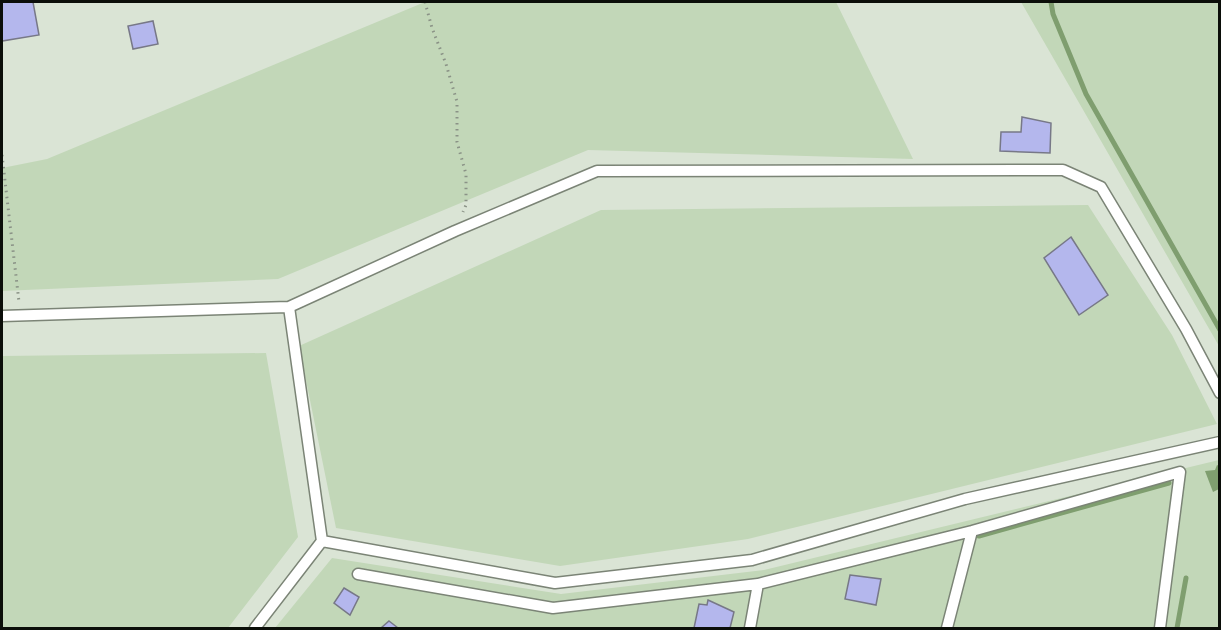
<svg xmlns="http://www.w3.org/2000/svg" width="1221" height="630" font-family="Lato,sans-serif">
	<rect width="100%" height="100%" fill="#dae4d5"/>
	<path fill="#c2d7b8" d="M 425,2 L 836,2 L 913,159 L 588,150 L 278,279 L 2,291 L 2,168 L 47,159 Z
		M 1021,2 L 1219,2 L 1219,346 Z
		M 1088,205 L 1172,335 L 1217,424 L 748,539 L 560,566 L 336,528 L 299,346 L 601,210 Z
		M 266,353 L 298,537 L 228,628 L 2,628 L 2,356 Z
		M 1219,460 L 1219,628 L 275,628 L 332,558 L 561,594 L 764,570 Z"/>
	<path fill="#7f9e6f" d="M 1217,465 L 1219,466 L 1219,489 L 1213,492 L 1205,471 L 1215,470 Z"/>
	<g fill="none" stroke-linecap="round" stroke-linejoin="round">
		<path stroke="#7f9e6f" stroke-width="5" d="M 1051,2 L 1053,14 L 1086,94 L 1220,330
			M 979,536 L 1169,483
			M 1177,628 L 1186,578"/>
	</g>
	<path fill="#b4b7ed" stroke="#777887" stroke-width="1.5" d="M 2,2 L 33,2 L 39,35 L 2,41 Z
		M 153,21 L 158,44 L 133,49 L 128,26 Z
		M 1022,117 L 1051,123 L 1050,153 L 1000,151 L 1001,132 L 1021,132 Z
		M 1071,237 L 1108,295 L 1079,315 L 1044,258 Z
		M 850,575 L 881,579 L 876,605 L 845,599 Z
		M 344,588 L 359,597 L 350,615 L 334,603 Z
		M 708,600 L 734,612 L 730,628 L 694,628 L 699,604 L 707,605 Z
		M 389,621 L 398,628 L 381,628 Z"/>
	<g fill="none" stroke-linecap="round" stroke-linejoin="round">
		<defs>
			<path id="lane" d="M 289,307 L 322,541
				M 2,316 L 289,307 L 455,231 L 597,171 L 1063,170 L 1101,187 L 1186,329 L 1220,393
				M 358,574 L 553,608 L 758,584
				M 255,628 L 322,541 L 555,583 L 752,560 L 965,499 L 1220,442
				M 750,628 L 758,584 L 972,531 L 1180,472 L 1160,628
				M 947,628 L 972,531"/>
		</defs>
		<use href="#lane" stroke="#7b8476" stroke-width="13"/>
		<path stroke="#8a9286" stroke-width="3" stroke-dasharray="1.5 4.5" stroke-linecap="butt" d="M 425,2 L 432,28 L 446,64 L 457,102 L 457,142 L 466,174 L 466,205 L 463,212
			M 2,155 L 19,302"/>
		<use href="#lane" stroke="#fff" stroke-width="10"/>
	</g>
	<rect width="1221" height="630" fill="none" stroke="#0b0e09" stroke-width="6"/>
</svg>
